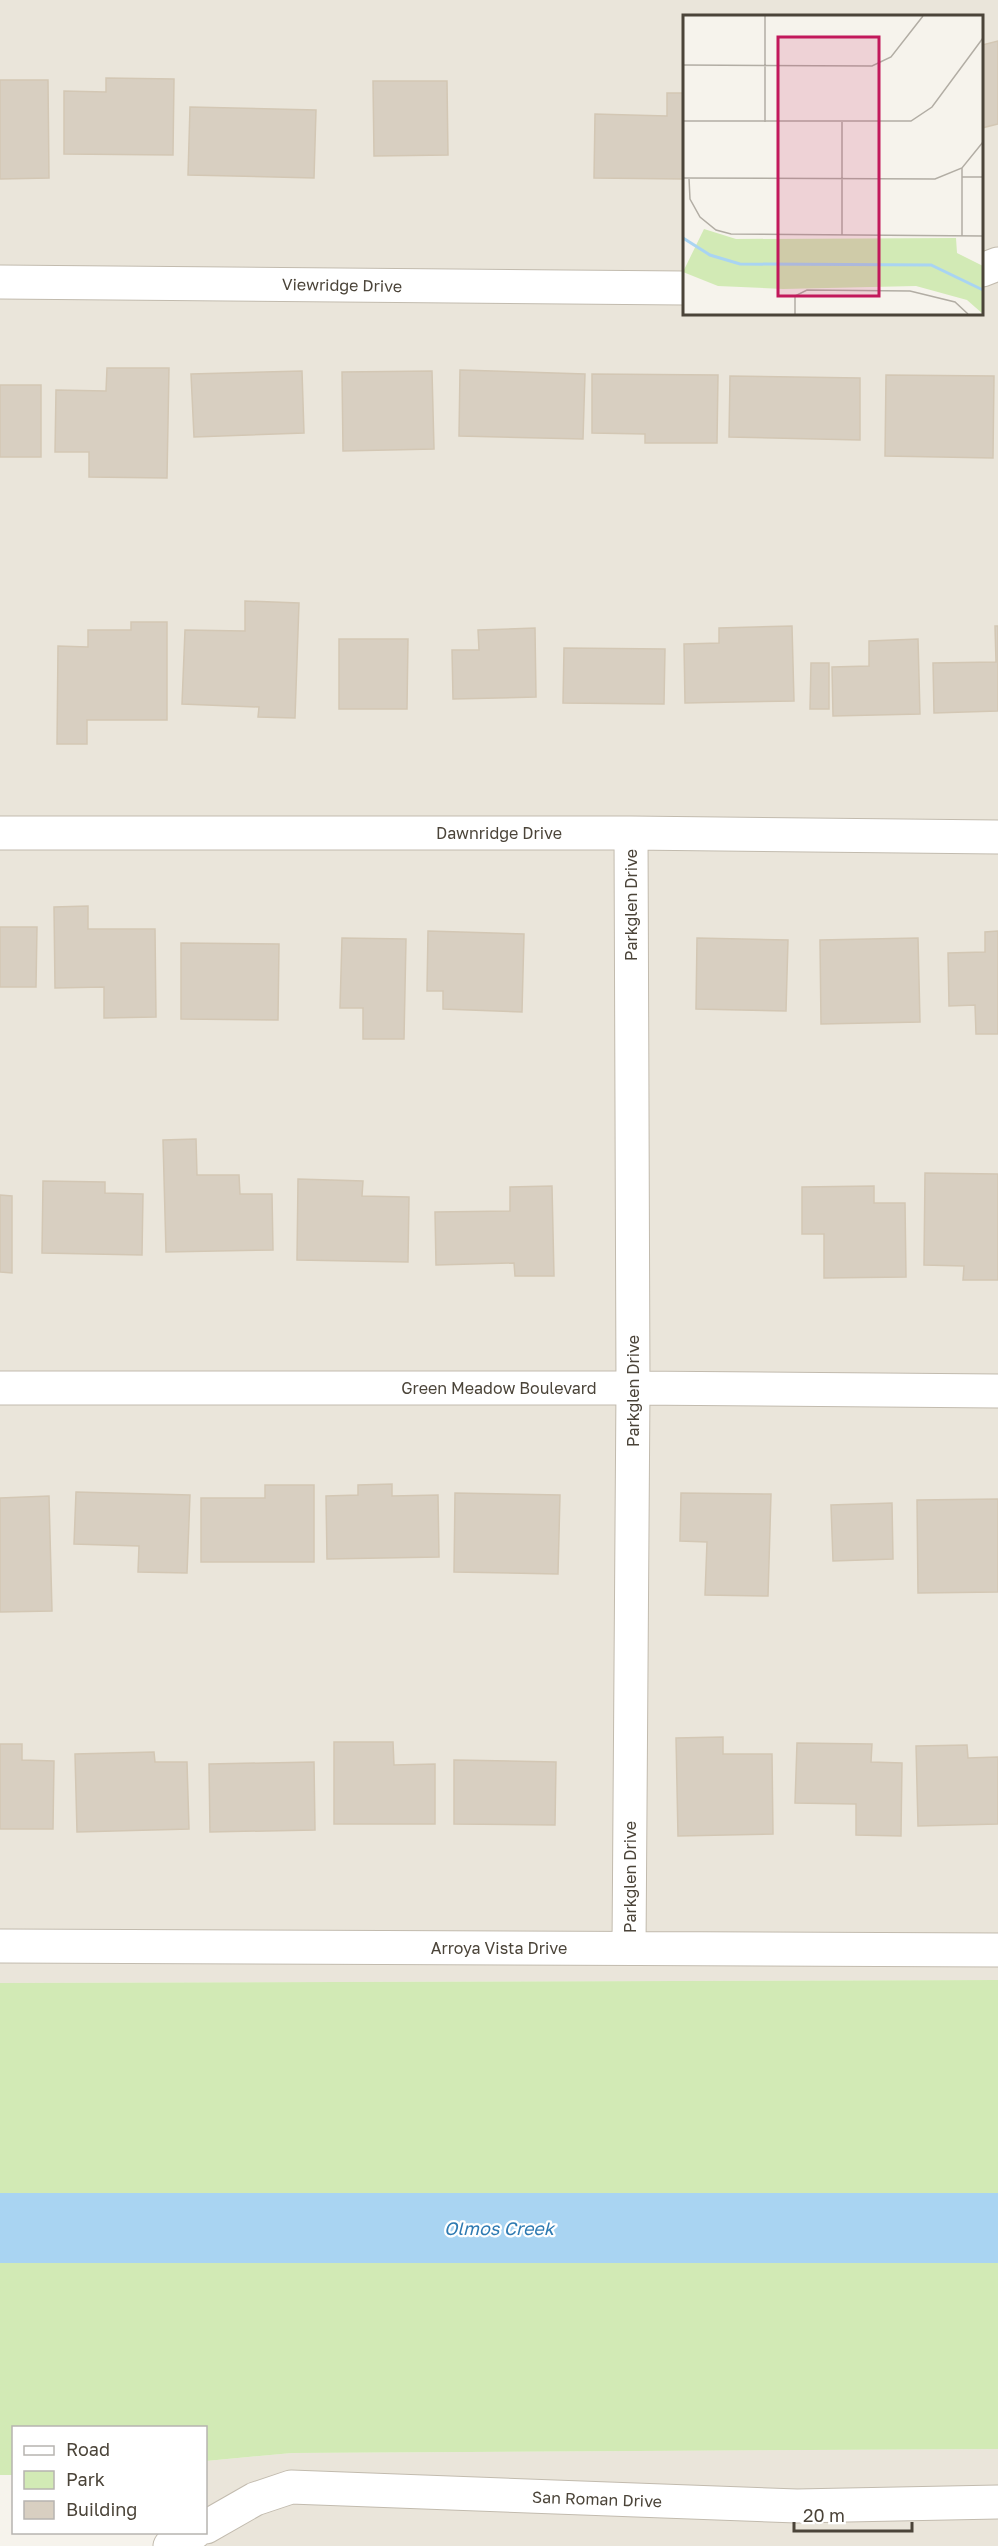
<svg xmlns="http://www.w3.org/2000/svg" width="998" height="2546" font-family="'Golos Text',sans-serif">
	<rect width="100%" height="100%" fill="#f6f3ec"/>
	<path fill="#eae5da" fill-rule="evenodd" d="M 0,0 L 998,0 L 998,1980 L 0,1983 ZM 684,16 L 982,16 L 982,314 L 684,314 Z
		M 998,2449 L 998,2546 L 196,2546 L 206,2532 L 206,2461 L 292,2453 Z"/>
	<path fill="#d2eab5" d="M 998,1980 L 998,2449 L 292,2453 L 206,2461 L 206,2428 L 14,2428 L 13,2475 L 0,2475 L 0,1983 Z"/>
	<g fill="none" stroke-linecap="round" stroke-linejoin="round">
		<path stroke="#a9d4f2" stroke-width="70" d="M 0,2228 L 998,2228"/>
	</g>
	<path fill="#d8cfc1" stroke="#d3c7b4" stroke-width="1.5" d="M 998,41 L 998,124 L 982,128 L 982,45 Z
		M 106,78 L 174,79 L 173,155 L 64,154 L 64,91 L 106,92 Z
		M 0,80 L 48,80 L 49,178 L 0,179 Z
		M 373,81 L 447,81 L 448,155 L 374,156 Z
		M 667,93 L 684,93 L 684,179 L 594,178 L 595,114 L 667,116 Z
		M 190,107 L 316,110 L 314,178 L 188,175 Z
		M 107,368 L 169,368 L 167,478 L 89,477 L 89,452 L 55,452 L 56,390 L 106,391 Z
		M 460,370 L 585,374 L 583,439 L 459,436 Z
		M 302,371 L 304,433 L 194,437 L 191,374 Z
		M 432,371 L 434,449 L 343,451 L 342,372 Z
		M 592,374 L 718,375 L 717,443 L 645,443 L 645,434 L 592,433 Z
		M 886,375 L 994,376 L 993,458 L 885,456 Z
		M 730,376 L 860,378 L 860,440 L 729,437 Z
		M 0,385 L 41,385 L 41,457 L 0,457 Z
		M 245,601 L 299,603 L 295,718 L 258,717 L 259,707 L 182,704 L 185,630 L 245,631 Z
		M 131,622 L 167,622 L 167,720 L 87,720 L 87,744 L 57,744 L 58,646 L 88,647 L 88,630 L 131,630 Z
		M 792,626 L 794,701 L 685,703 L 684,644 L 719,643 L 719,628 Z
		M 995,626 L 998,626 L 998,711 L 934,713 L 933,663 L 996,662 Z
		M 535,628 L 536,697 L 453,699 L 452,650 L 479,650 L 478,630 Z
		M 339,639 L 408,639 L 407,709 L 339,709 Z
		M 918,639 L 920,714 L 833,716 L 832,667 L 869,666 L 869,641 Z
		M 564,648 L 665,649 L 664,704 L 563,703 Z
		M 811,663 L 829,663 L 829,709 L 810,709 Z
		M 88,906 L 88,929 L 155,929 L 156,1017 L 104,1018 L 104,987 L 55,988 L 54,907 Z
		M 0,927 L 37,927 L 36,987 L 0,987 Z
		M 428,931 L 524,934 L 522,1012 L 443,1009 L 443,991 L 427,991 Z
		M 998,931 L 998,1034 L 976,1034 L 975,1005 L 949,1006 L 948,953 L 985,952 L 985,932 Z
		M 342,938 L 406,939 L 404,1039 L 363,1039 L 363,1008 L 340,1008 Z
		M 697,938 L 788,940 L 786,1011 L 696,1009 Z
		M 918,938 L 920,1022 L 821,1024 L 820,940 Z
		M 181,943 L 279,944 L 278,1020 L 181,1019 Z
		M 196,1139 L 197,1175 L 239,1175 L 240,1194 L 272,1194 L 273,1250 L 166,1252 L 163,1140 Z
		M 925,1173 L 998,1174 L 998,1280 L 963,1280 L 964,1266 L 924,1265 Z
		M 298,1179 L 363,1181 L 362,1196 L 409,1197 L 408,1262 L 297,1260 Z
		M 43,1181 L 105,1182 L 105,1193 L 143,1194 L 142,1255 L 42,1253 Z
		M 552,1186 L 554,1276 L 515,1276 L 514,1263 L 436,1265 L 435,1212 L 510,1211 L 510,1187 Z
		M 874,1186 L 874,1203 L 905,1203 L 906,1277 L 824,1278 L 824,1234 L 802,1234 L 802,1187 Z
		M 0,1195 L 12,1196 L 12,1273 L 0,1272 Z
		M 392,1484 L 392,1496 L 438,1495 L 439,1557 L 327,1559 L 326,1496 L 358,1495 L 358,1485 Z
		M 265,1485 L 314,1485 L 314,1562 L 201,1562 L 201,1498 L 265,1498 Z
		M 76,1492 L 190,1495 L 187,1573 L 138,1572 L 139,1546 L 74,1544 Z
		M 455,1493 L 560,1495 L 558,1574 L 454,1572 Z
		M 681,1493 L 771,1494 L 768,1596 L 705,1595 L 707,1542 L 680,1541 Z
		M 49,1496 L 52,1611 L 0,1612 L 0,1498 Z
		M 998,1499 L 998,1592 L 918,1593 L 917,1500 Z
		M 892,1503 L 893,1559 L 833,1561 L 831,1505 Z
		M 723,1737 L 723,1754 L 772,1754 L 773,1834 L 678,1836 L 676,1738 Z
		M 334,1742 L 393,1742 L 394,1765 L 435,1764 L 435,1824 L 334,1824 Z
		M 797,1743 L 872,1744 L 871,1762 L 902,1763 L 901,1836 L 856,1835 L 856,1804 L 795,1803 Z
		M 0,1744 L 22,1744 L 22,1760 L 54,1761 L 53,1829 L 0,1829 Z
		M 967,1745 L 968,1758 L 998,1757 L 998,1824 L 918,1826 L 916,1746 Z
		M 154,1752 L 155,1762 L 187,1762 L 189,1829 L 77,1832 L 75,1754 Z
		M 454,1760 L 556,1762 L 555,1825 L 454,1824 Z
		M 314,1762 L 315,1830 L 210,1832 L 209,1764 Z"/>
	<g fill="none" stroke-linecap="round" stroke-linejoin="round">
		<defs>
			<path id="minor" d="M 982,270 L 998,264
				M 0,282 L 684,288
				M 0,833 L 631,833 L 998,837
				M 0,1388 L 633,1388 L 998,1391
				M 0,1946 L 998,1950
				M 629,1948 L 633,1388 L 631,833
				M 206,2527 L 255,2499 L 291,2487 L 797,2506 L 998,2502
				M 170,2546 L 195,2532"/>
		</defs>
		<use href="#minor" stroke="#c2bbae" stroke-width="35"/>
		<use href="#minor" stroke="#fff" stroke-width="33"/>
	</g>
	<g text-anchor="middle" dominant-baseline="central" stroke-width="4.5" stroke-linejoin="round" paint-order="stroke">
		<g font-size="16" fill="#4b4439" stroke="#fff">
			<text transform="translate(342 285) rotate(1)">Viewridge Drive</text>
			<text x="499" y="833">Dawnridge Drive</text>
			<text transform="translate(631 905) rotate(-90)">Parkglen Drive</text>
			<text x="499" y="1388">Green Meadow Boulevard</text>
			<text transform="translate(633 1391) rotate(-90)">Parkglen Drive</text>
			<text transform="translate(630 1877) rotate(-90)">Parkglen Drive</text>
			<text x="499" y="1948">Arroya Vista Drive</text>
			<text transform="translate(597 2499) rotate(2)">San Roman Drive</text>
		</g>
		<g font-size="18" font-style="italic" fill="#2e7ab2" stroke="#fff">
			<text x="499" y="2228">Olmos Creek</text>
		</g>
	</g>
	<g transform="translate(683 15)">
		<rect width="300" height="300" fill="#f6f3ec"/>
		<path d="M 21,214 L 53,224 L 273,223 L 274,238 L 300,251 L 300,299 L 284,285 L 233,271 L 100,274 L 35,271 L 0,257 Z" fill="#d2eab5"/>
		<path fill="none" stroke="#a9d4f2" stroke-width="3" d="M 0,223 L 27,240 L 57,249 L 248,250 L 300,275"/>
		<path fill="none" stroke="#b2ada4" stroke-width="1.5" d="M 0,50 L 189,51 L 208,42 L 240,1M 0,106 L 228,106 L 249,92 L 300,23M 82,107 L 82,1M 279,162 L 300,162M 0,163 L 252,164 L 279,153 L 300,127M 6,163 L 7,184 L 17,202 L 33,215 L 48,219 L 300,221M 159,220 L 159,107M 279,221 L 279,153M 112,299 L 112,281 L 124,275 L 227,276 L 272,287 L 285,299"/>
		<path fill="#c2185b" fill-opacity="0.15" stroke="#c2185b" stroke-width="3" d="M 95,22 L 196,22 L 196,281 L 95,281 Z"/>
		<rect width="300" height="300" fill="none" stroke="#4b4439" stroke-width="3"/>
	</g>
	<rect x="12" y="2426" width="195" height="108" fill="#ffffff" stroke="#b7b4b0" stroke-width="1.5"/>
	<rect x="24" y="2446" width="30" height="9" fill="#ffffff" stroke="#b7b4b0" stroke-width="1.5"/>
	<text x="66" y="2456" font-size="18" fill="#4b4439">Road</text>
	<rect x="24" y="2471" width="30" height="18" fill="#d2eab5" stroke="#b7b4b0" stroke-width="1.5"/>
	<text x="66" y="2486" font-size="18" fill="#4b4439">Park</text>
	<rect x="24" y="2501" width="30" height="18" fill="#d8cfc1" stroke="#b7b4b0" stroke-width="1.5"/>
	<text x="66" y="2516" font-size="18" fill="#4b4439">Building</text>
	<path d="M794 2522v9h118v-9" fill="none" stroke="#4b4439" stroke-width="3"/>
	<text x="803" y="2522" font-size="18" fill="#4b4439" stroke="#ffffff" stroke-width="4.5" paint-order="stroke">20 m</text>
</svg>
